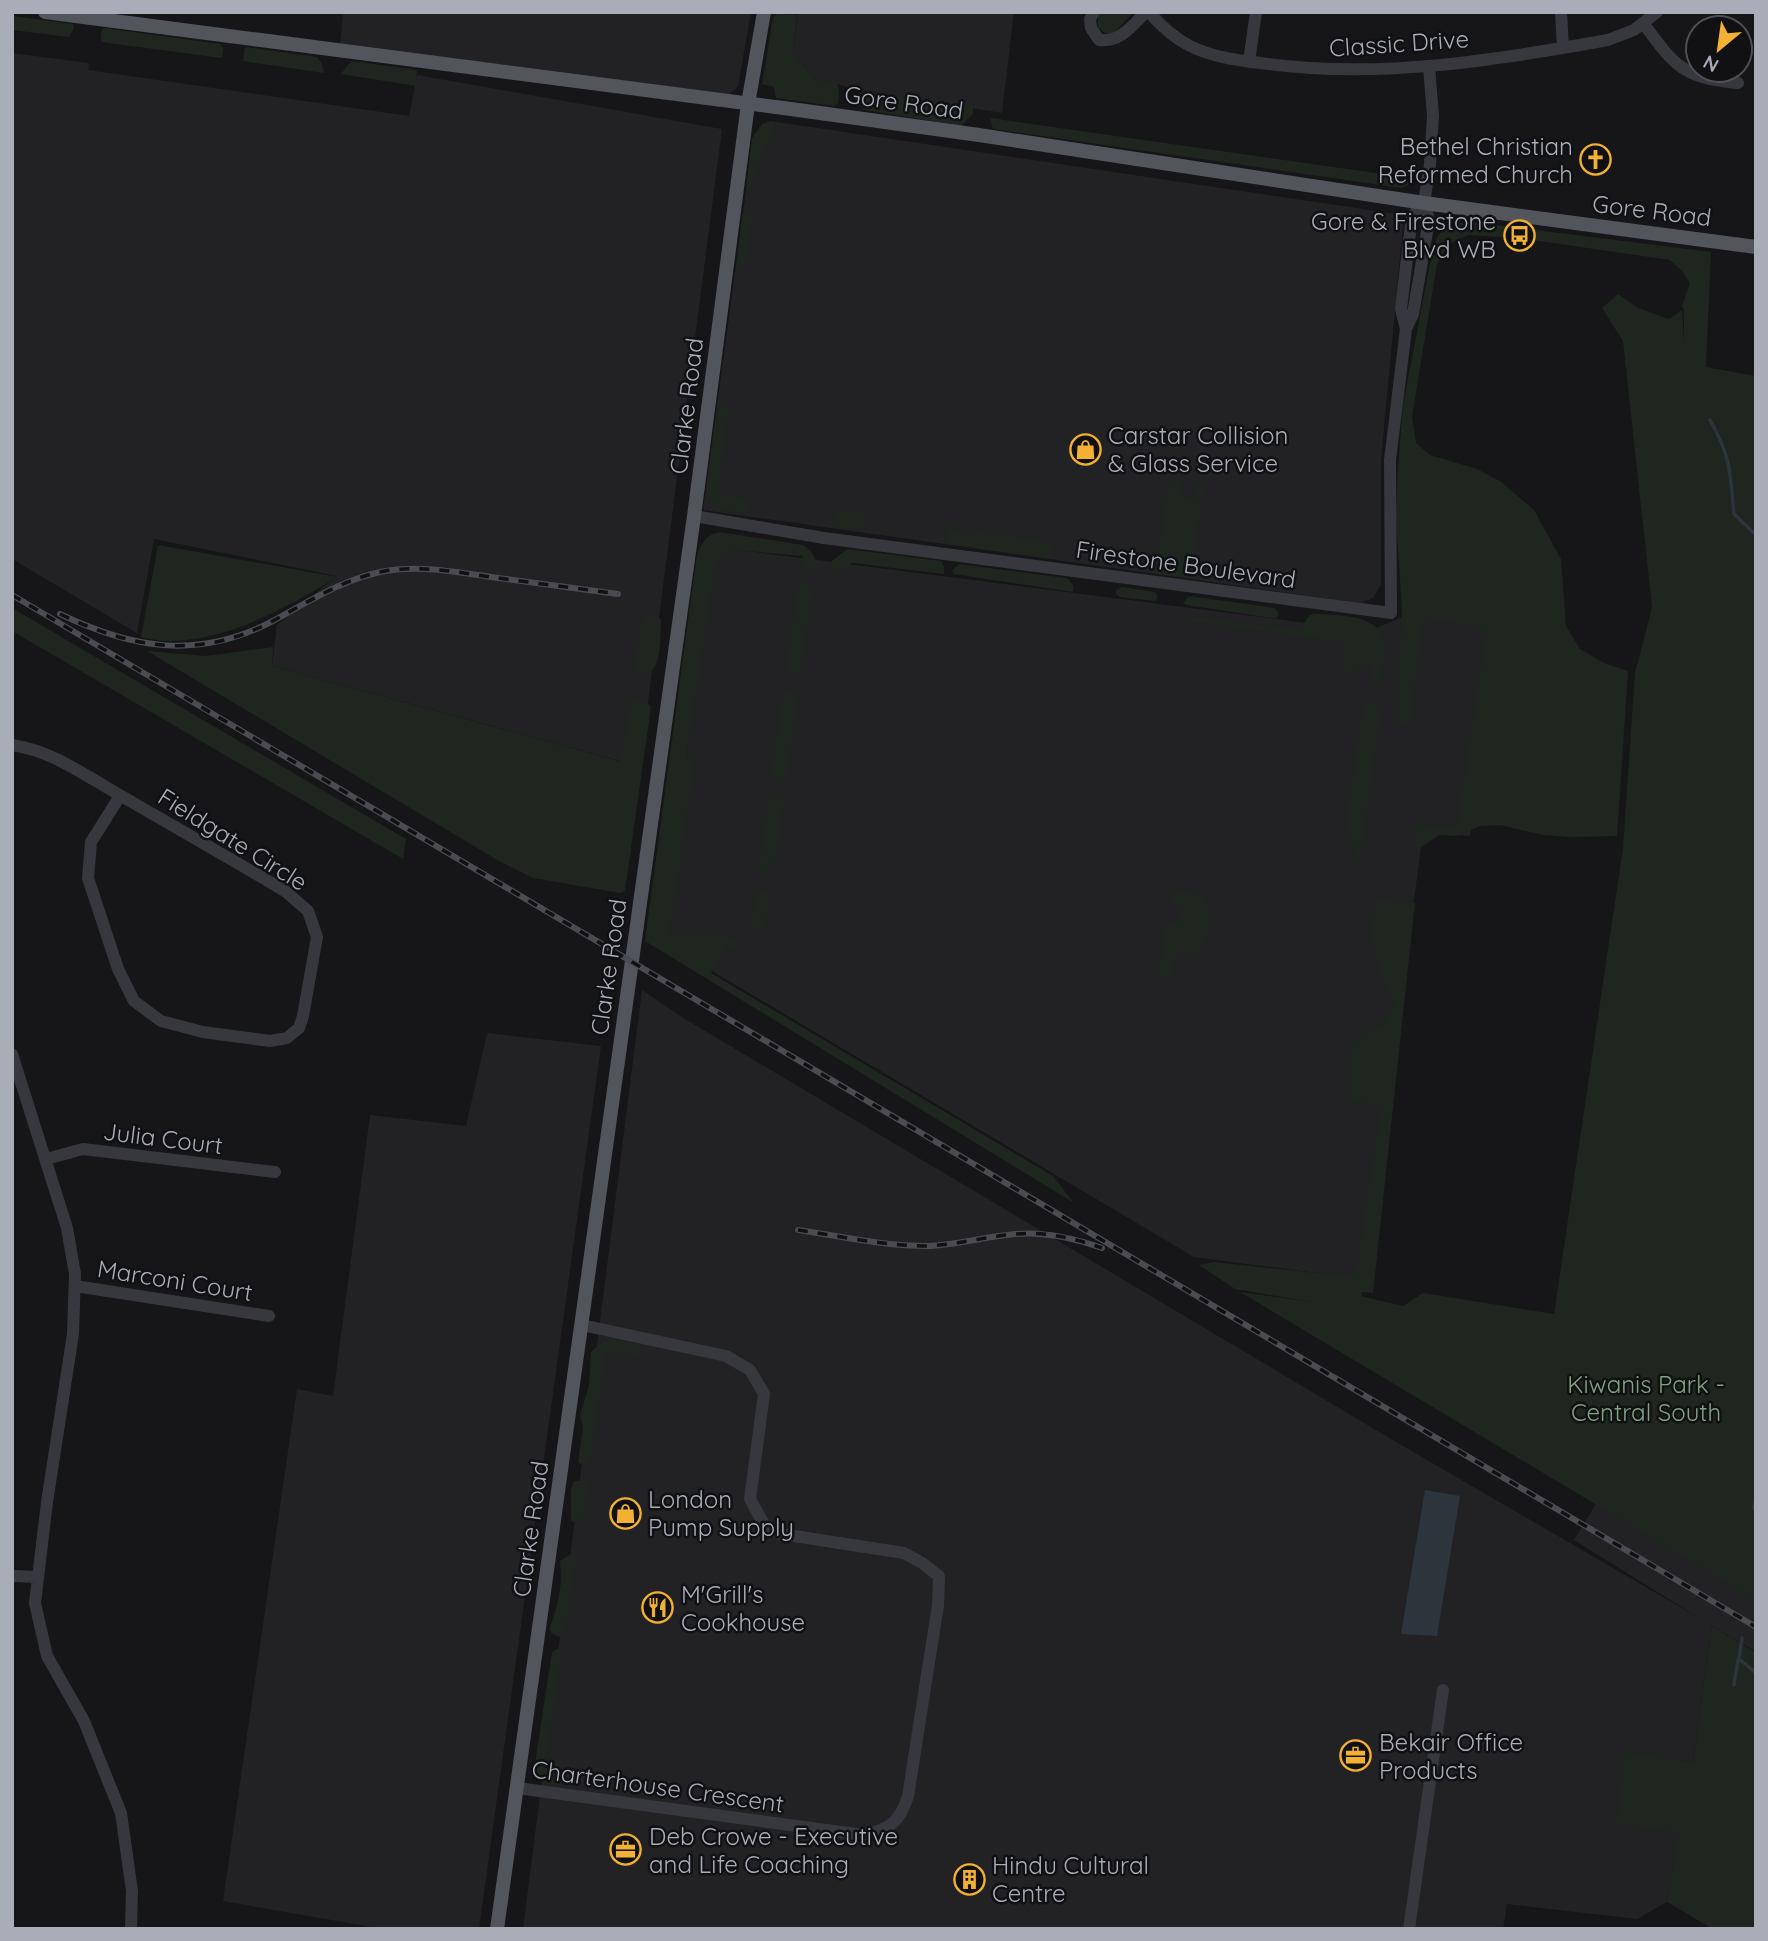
<svg xmlns="http://www.w3.org/2000/svg" width="1768" height="1941" font-family="Quicksand,sans-serif">
	<rect width="100%" height="100%" fill="#161618"/>
	<path fill="#222225" d="M 343,12 L 751,12 L 738,87 L 728,95 L 340,44 Z
		M 798,12 L 1014,12 L 1002,113 L 860,90 L 815,79 L 793,52 Z
		M 12,53 L 89,63 L 88,70 L 409,116 L 417,75 L 722,129 L 648,703 L 620,761 L 272,666 L 277,625 L 337,576 L 154,539 L 137,633 L 12,559 Z
		M 770,121 L 1404,215 L 1381,460 L 1381,585 L 1373,598 L 1360,603 L 703,510 L 753,139 L 762,124 Z
		M 716,547 L 1369,631 L 1422,609 L 1502,624 L 1470,836 L 1423,833 L 1363,1279 L 1194,1257 L 668,945 L 694,759 L 686,758 Z
		M 642,990 L 685,1019 L 1398,1443 L 1699,1618 L 1574,1540 L 1597,1502 L 1756,1563 L 1756,1652 L 1712,1626 L 1693,1762 L 1625,1753 L 1680,1832 L 1667,1902 L 1637,1919 L 1507,1904 L 1503,1929 L 523,1929 Z
		M 487,1033 L 601,1046 L 479,1929 L 383,1929 L 223,1901 L 297,1389 L 333,1396 L 370,1115 L 466,1126 Z"/>
	<path fill="#1e261f" d="M 1102,12 L 1134,12 L 1114,33 L 1105,33 L 1098,27 L 1098,15 Z
		M 776,14 L 797,15 L 793,52 L 815,79 L 837,84 L 839,89 L 838,103 L 834,106 L 776,98 L 774,87 L 762,84 L 773,18 Z
		M 12,16 L 73,24 L 74,28 L 69,37 L 12,30 Z
		M 104,28 L 220,44 L 223,48 L 222,58 L 101,42 L 101,31 Z
		M 245,47 L 317,57 L 321,62 L 324,73 L 243,61 Z
		M 351,61 L 417,70 L 416,86 L 341,74 Z
		M 860,90 L 973,107 L 973,114 L 961,126 L 865,110 L 859,104 Z
		M 990,118 L 1411,178 L 1408,185 L 1401,188 L 993,129 Z
		M 762,124 L 776,124 L 774,139 L 768,141 L 750,188 L 746,188 L 752,138 Z
		M 742,215 L 752,215 L 746,260 L 737,271 Z
		M 1472,222 L 1711,252 L 1706,367 L 1756,376 L 1756,1600 L 1240,1292 L 1312,1302 L 1235,1289 L 1199,1265 L 1213,1262 L 1355,1277 L 1382,1106 L 1349,1101 L 1352,1045 L 1356,1036 C 1375,1030 1389,1026 1394,1004 C 1377,963 1367,946 1376,900 L 1415,903 L 1373,1293 L 1362,1292 L 1361,1296 L 1403,1306 L 1423,1293 L 1554,1314 L 1623,848 L 1635,673 L 1652,607 L 1623,341 L 1602,308 L 1618,294 L 1638,308 L 1669,319 L 1682,310 L 1684,341 L 1684,310 L 1682,306 L 1690,283 L 1682,271 L 1670,260 L 1518,238 L 1468,235 L 1449,244 L 1437,264 L 1412,417 L 1416,443 L 1430,455 L 1477,469 L 1500,481 L 1534,510 L 1561,559 L 1566,626 L 1580,649 L 1604,663 L 1628,671 L 1617,836 L 1571,837 L 1543,835 L 1500,825 L 1480,826 L 1457,836 L 1439,835 L 1417,850 L 1417,825 L 1456,829 L 1487,628 L 1424,617 L 1410,721 L 1403,726 L 1397,721 L 1402,610 L 1396,518 L 1398,467 L 1403,405 L 1433,248 C 1442,224 1448,224 1472,222 Z
		M 729,405 L 718,493 L 750,500 L 748,514 L 718,509 L 719,505 L 710,497 L 707,488 L 719,406 Z
		M 1173,480 L 1183,481 L 1181,497 L 1195,499 L 1197,485 L 1204,485 L 1192,572 L 1188,578 L 1156,574 L 1167,488 Z
		M 836,510 L 865,513 L 866,524 L 862,530 L 832,526 Z
		M 950,521 L 954,523 L 953,532 L 975,535 L 977,531 L 1052,543 L 1053,550 L 1050,558 L 947,544 L 945,541 L 947,525 Z
		M 720,532 L 803,545 C 813,552 817,557 816,570 L 808,571 L 801,565 L 803,556 L 734,550 L 723,555 L 715,569 L 686,758 L 695,759 L 670,933 L 731,937 L 739,944 L 740,953 L 726,945 L 711,973 L 1053,1176 L 1074,1203 L 645,941 L 696,561 C 699,547 704,535 720,532 Z
		M 158,545 L 338,577 C 286,607 236,638 173,641 C 163,642 152,639 141,637 Z
		M 847,549 L 941,561 L 944,567 L 944,574 L 852,563 L 838,576 L 830,574 L 832,561 Z
		M 959,564 L 1067,578 L 1074,586 L 1073,592 L 954,574 L 952,571 Z
		M 802,584 L 810,585 L 812,590 L 801,672 L 787,673 L 797,588 Z
		M 1122,587 L 1155,592 L 1158,597 L 1155,601 L 1120,597 L 1116,594 L 1116,590 Z
		M 1189,596 L 1275,608 L 1279,614 L 1276,619 L 1187,605 L 1183,603 Z
		M 12,608 L 406,839 L 403,859 L 12,631 Z
		M 1313,613 C 1335,616 1377,613 1383,639 C 1386,650 1383,666 1382,679 L 1377,682 L 1372,681 L 1371,667 L 1359,665 L 1358,673 L 1342,671 L 1345,642 L 1178,620 L 1183,617 L 1192,616 L 1301,630 L 1307,618 Z
		M 646,615 L 661,619 C 660,636 663,681 638,674 L 635,667 L 642,618 Z
		M 273,647 L 272,666 L 619,761 L 632,699 C 640,697 645,700 651,707 L 625,891 L 620,893 L 533,878 L 499,861 L 147,651 L 206,656 Z
		M 789,692 L 798,692 L 788,774 L 779,780 L 771,779 L 783,694 Z
		M 1371,697 L 1380,713 L 1360,864 L 1346,824 L 1362,713 Z
		M 769,796 L 785,798 L 775,862 L 767,871 L 758,872 Z
		M 1176,890 L 1204,896 C 1211,906 1211,929 1206,942 C 1204,947 1198,951 1194,954 L 1176,953 L 1171,976 L 1158,977 L 1166,922 L 1180,923 L 1183,905 L 1168,902 Z
		M 756,891 L 763,891 L 771,896 L 765,928 L 761,931 L 754,930 L 750,924 Z
		M 613,1339 L 635,1343 L 642,1348 L 641,1357 L 606,1350 L 590,1466 L 578,1463 L 583,1426 L 580,1415 L 589,1385 L 591,1352 L 600,1344 Z
		M 590,1480 L 582,1524 L 571,1521 L 571,1490 L 574,1481 Z
		M 571,1554 L 577,1554 L 564,1638 L 554,1635 L 549,1630 C 558,1605 563,1587 560,1561 Z
		M 1712,1626 L 1756,1653 L 1756,1929 L 1713,1929 L 1667,1902 L 1679,1832 L 1616,1824 L 1625,1752 L 1693,1762 Z
		M 557,1649 L 562,1650 L 546,1760 L 560,1763 L 563,1781 L 558,1786 L 550,1784 L 534,1770 L 552,1652 Z"/>
	<path fill="#2c353c" d="M 1425,1490 L 1460,1496 L 1437,1636 L 1401,1634 Z"/>
	<g fill="none" stroke-linecap="round" stroke-linejoin="round">
		<path stroke="#2c353c" stroke-width="3.5" d="M 1710,420 C 1731,457 1730,472 1734,514 L 1756,535
			M 1756,1497 L 1754,1508 L 1756,1511
			M 1742,1638 L 1739,1659 L 1756,1673
			M 1734,1685 L 1738,1660"/>
		<path stroke="#37383d" stroke-width="12" d="M 1094,12 L 1090,19 L 1091,28 L 1099,40 C 1121,42 1131,27 1146,12
			M 1149,12 C 1161,26 1174,38 1190,46 C 1214,58 1242,61 1268,64 C 1380,79 1497,60 1608,40 L 1634,30 L 1657,12
			M 1561,12 L 1563,48
			M 1644,24 C 1675,67 1684,78 1738,83
			M 1249,62 L 1256,12
			M 1406,329 L 1401,309 L 1412,216 L 1424,203
			M 694,516 L 824,538 L 1391,613 L 1390,460 L 1406,329 L 1413,314 L 1429,220 L 1424,203 L 1430,164 L 1433,116 L 1429,66
			M 12,745 C 54,751 87,777 123,797 C 177,828 231,859 285,891 L 308,911 L 317,937 L 303,1016 L 299,1028 L 287,1038 L 270,1041 L 203,1032 L 161,1021 L 134,1001 L 118,969 L 88,878 L 91,842 L 120,796
			M 12,1054 L 67,1228 L 75,1274 L 73,1334 L 47,1502 L 35,1603 L 47,1656 L 84,1721 L 121,1813 L 132,1891 L 131,1929
			M 46,1159 L 83,1149 L 275,1172
			M 75,1286 L 269,1316
			M 12,1576 L 38,1577
			M 517,1788 L 863,1835 C 889,1830 900,1822 908,1796 L 938,1605 L 939,1576 L 922,1563 L 904,1553 L 781,1534 L 764,1524 L 750,1499 L 764,1394 L 750,1370 L 726,1356 L 582,1325
			M 1409,1929 L 1443,1690"/>
		<path stroke="#53555c" stroke-width="14" d="M 45,12 L 791,109 L 979,135 L 1424,203 L 1756,247
			M 497,1929 L 694,516 L 748,104 L 764,12"/>
		<defs>
			<path id="rail" d="M 12,595 L 1756,1627
				M 60,614 C 131,648 196,660 269,623 C 307,603 342,579 385,571 C 420,565 457,572 491,577 C 533,583 576,588 618,594
				M 798,1230 C 840,1236 884,1246 927,1246 C 954,1245 980,1238 1007,1235 C 1039,1230 1071,1237 1102,1248"/>
		</defs>
		<use href="#rail" stroke="#4a4c52" stroke-width="6"/>
		<use href="#rail" stroke="#111113" stroke-width="3.5" stroke-dasharray="10" stroke-linecap="butt"/>
	</g>
	<defs>
		<symbol id="church-ring" viewBox="-11 -11 22 22"><circle r="9.5" fill="#111113" stroke="#f2b134" stroke-width="1.5"/><path d="M-1.2-6h2.4v3.5h3.3v2.4h-3.3V6h-2.4V-.1h-3.3v-2.4h3.3Z" fill="#f2b134"/></symbol>
		<symbol id="bus-ring" viewBox="-11 -11 22 22"><circle r="9.5" fill="#111113" stroke="#f2b134" stroke-width="1.5"/><path d="M-5-6H5V4H4V6H2V4H-2V6H-4V4H-5ZM-3.5-4V0h7V-4ZM-3.5 1.2v1.5H-2V1.2ZM2 1.2v1.5H3.5V1.2Z" fill="#f2b134"/></symbol>
		<symbol id="shop-ring" viewBox="-11 -11 22 22"><circle r="9.5" fill="#111113" stroke="#f2b134" stroke-width="1.5"/><path d="M-5-2.5h2.3a2.7 3.5 0 0 1 5.4 0H5L5.5 6h-11ZM-1.5-2.5h3a1.5 2.3 0 0 0-3 0Z" fill="#f2b134"/></symbol>
		<symbol id="restaurant-ring" viewBox="-11 -11 22 22"><circle r="9.5" fill="#111113" stroke="#f2b134" stroke-width="1.5"/><path d="M-5-6h1v4h1v-4h1v4h1v-4h1v5L-1.5 .5V6h-2V.5L-5-1ZM5-6V6H3V1.5H1.5Q1.5-4 5-6Z" fill="#f2b134"/></symbol>
		<symbol id="office-ring" viewBox="-11 -11 22 22"><circle r="9.5" fill="#111113" stroke="#f2b134" stroke-width="1.5"/><path d="M-6-3h4V-5.5h4V-3h4V5H-6ZM-1-4.5V-3h2v-1.5ZM-6 0V1H6V0Z" fill="#f2b134"/></symbol>
		<symbol id="building-ring" viewBox="-11 -11 22 22"><circle r="9.5" fill="#111113" stroke="#f2b134" stroke-width="1.5"/><path d="M-4-6H4V6H1V3H-1V6H-4ZM-2.5-4.3h1.7v1.8h-1.7ZM.8-4.3h1.7v1.8H.8ZM-2.5-1h1.7V.8h-1.7ZM.8-1h1.7V.8H.8Z" fill="#f2b134"/></symbol>
	</defs>
	<g fill-rule="evenodd">
		<use href="#church-ring" x="1578" y="142" width="35" height="35"/>
		<use href="#bus-ring" x="1502" y="218" width="35" height="35"/>
		<use href="#shop-ring" x="1068" y="432" width="35" height="35"/>
		<use href="#shop-ring" x="608" y="1496" width="35" height="35"/>
		<use href="#restaurant-ring" x="640" y="1590" width="35" height="35"/>
		<use href="#office-ring" x="1338" y="1738" width="35" height="35"/>
		<use href="#office-ring" x="608" y="1832" width="35" height="35"/>
		<use href="#building-ring" x="952" y="1862" width="35" height="35"/>
	</g>
	<g text-anchor="middle" dominant-baseline="central" stroke-width="5" stroke-linejoin="round" paint-order="stroke">
		<g font-size="24" fill="#a8adb8" stroke="#111113">
			<text transform="translate(1399 43) rotate(-4)">Classic Drive</text>
			<text transform="translate(904 102) rotate(8)">Gore Road</text>
			<text transform="translate(1652 210) rotate(7)">Gore Road</text>
			<text transform="translate(686 406) rotate(-83)">Clarke Road</text>
			<text transform="translate(1186 564) rotate(8)">Firestone Boulevard</text>
			<text transform="translate(233 839) rotate(32)">Fieldgate Circle</text>
			<text transform="translate(608 967) rotate(-82)">Clarke Road</text>
			<text transform="translate(163 1138) rotate(7)">Julia Court</text>
			<text transform="translate(175 1280) rotate(9)">Marconi Court</text>
			<text transform="translate(530 1529) rotate(-82)">Clarke Road</text>
			<text transform="translate(658 1786) rotate(8)">Charterhouse Crescent</text>
		</g>
		<g font-size="24" fill="#a8adb8" stroke="#111113" text-anchor="start">
			<text x="1573" y="146" text-anchor="end">Bethel Christian<tspan x="1573" dy="28">Reformed Church</tspan></text>
			<text x="1496" y="221" text-anchor="end">Gore &amp; Firestone<tspan x="1496" dy="28">Blvd WB</tspan></text>
			<text x="1108" y="435">Carstar Collision<tspan x="1108" dy="28">&amp; Glass Service</tspan></text>
			<text x="648" y="1499">London<tspan x="648" dy="28">Pump Supply</tspan></text>
			<text x="681" y="1594">M'Grill's<tspan x="681" dy="28">Cookhouse</tspan></text>
			<text x="1379" y="1742">Bekair Office<tspan x="1379" dy="28">Products</tspan></text>
			<text x="649" y="1836">Deb Crowe - Executive<tspan x="649" dy="28">and Life Coaching</tspan></text>
			<text x="992" y="1865">Hindu Cultural<tspan x="992" dy="28">Centre</tspan></text>
		</g>
		<g font-size="24" fill="#7fa381" stroke="#111113">
			<text x="1646" y="1384">Kiwanis Park -<tspan x="1646" dy="28">Central South</tspan></text>
		</g>
	</g>
	<rect width="1768" height="1941" fill="none" stroke="#a8adb8" stroke-width="28"/>
	<g transform="translate(1719 49) rotate(209)"><circle r="33" fill="#111113" stroke="#4d4f55" stroke-width="2"/>
	<path d="M0-5L12 26L0 18L-12 26Z" fill="#f2b134"/>
	<text y="-10" font-size="19" font-weight="bold" text-anchor="middle" fill="#a8adb8">N</text>
	</g>
</svg>
